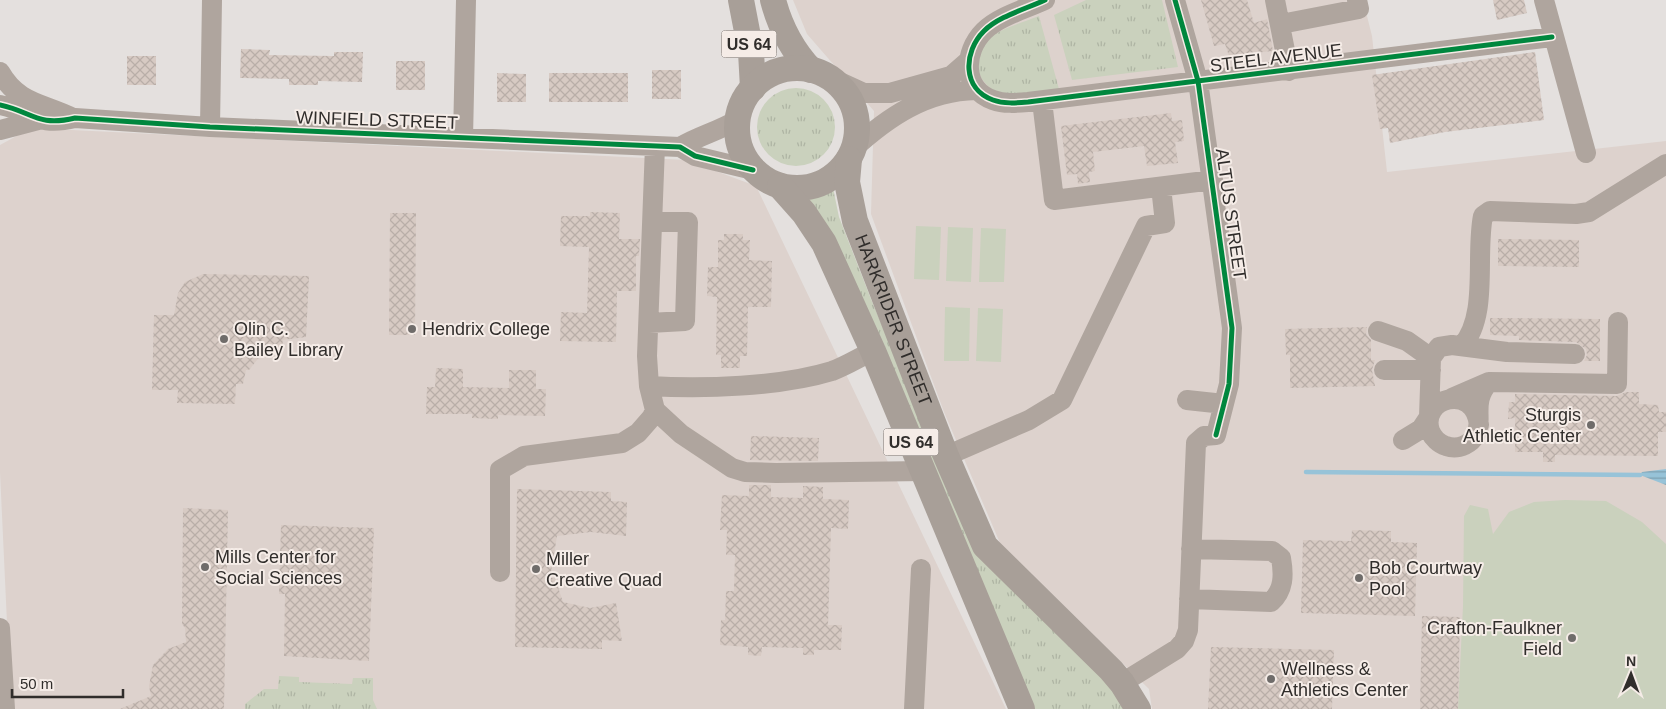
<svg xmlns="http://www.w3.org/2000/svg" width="1666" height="709" font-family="Helvetica,sans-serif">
	<defs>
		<pattern id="grass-tufts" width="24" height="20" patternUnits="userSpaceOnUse" patternTransform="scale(1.25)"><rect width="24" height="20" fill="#cad1bd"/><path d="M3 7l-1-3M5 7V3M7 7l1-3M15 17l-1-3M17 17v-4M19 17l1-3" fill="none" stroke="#aeb4a3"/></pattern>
		<pattern id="water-rules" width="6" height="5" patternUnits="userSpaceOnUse" patternTransform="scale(1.25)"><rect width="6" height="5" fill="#97c3d8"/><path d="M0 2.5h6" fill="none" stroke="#7c9faf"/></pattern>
		<pattern id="building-cross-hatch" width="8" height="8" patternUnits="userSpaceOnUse" patternTransform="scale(1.25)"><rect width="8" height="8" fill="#d7cac3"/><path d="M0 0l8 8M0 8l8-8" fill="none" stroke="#b9aea8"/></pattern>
	</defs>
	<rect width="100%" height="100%" fill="#e4e0de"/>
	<path fill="#ddd2cd" d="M 793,0 L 1363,0 L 1372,36 L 1387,172 L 1666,141 L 1666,709 L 1152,709 L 1149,689 L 1000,543 L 944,412 L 871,214 L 874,111 L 807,34 Z
		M 31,128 L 686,160 L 756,186 L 1006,709 L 11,709 L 0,472 L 0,145 Z"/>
	<path fill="url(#grass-tufts)" d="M 1086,0 L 1162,0 L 1178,67 L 1072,80 L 1054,15 Z
		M 1039,16 L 1059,89 C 1044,91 1024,98 1009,95 C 977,91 966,56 992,36 C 1005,27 1024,22 1039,16 Z
		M757 127a39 39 0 1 1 78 0a39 39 0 1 1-78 0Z
		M 833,188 L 839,217 L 871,299 L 974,546 L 1108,682 L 1125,709 L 1030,709 L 804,199 Z
		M 279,676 L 299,677 L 299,682 L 352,684 L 353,678 L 373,678 L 373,700 L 377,709 L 245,709 L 245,704 L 264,689 L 278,689 Z"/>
	<path fill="#cad1bd" d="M 916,226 L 941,227 L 939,280 L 914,279 Z
		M 948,227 L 973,228 L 971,282 L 946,281 Z
		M 981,228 L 1006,229 L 1004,282 L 979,282 Z
		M 945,307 L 970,308 L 969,361 L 944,361 Z
		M 978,308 L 1003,309 L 1001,362 L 976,361 Z
		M 1565,500 L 1606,501 L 1642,522 L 1666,544 L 1666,709 L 1458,709 L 1463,606 L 1464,516 L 1470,505 L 1488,509 L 1493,534 L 1509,512 L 1534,502 Z"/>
	<path fill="url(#water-rules)" d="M 1666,469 L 1666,485 L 1640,475 L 1642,472 Z"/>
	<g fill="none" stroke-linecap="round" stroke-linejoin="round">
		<path stroke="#97c3d8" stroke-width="4.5" d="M 1306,472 L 1640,475"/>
	</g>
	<path fill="url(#building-cross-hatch)" d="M 1201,0 L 1247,0 L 1254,23 L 1267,19 L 1273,51 L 1229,56 L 1225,44 L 1214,46 Z
		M 1493,0 L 1524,0 L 1527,13 L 1497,20 Z
		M 241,49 L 270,50 L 269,55 L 334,56 L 334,52 L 363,52 L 362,82 L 318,81 L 318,85 L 289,85 L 289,79 L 240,78 Z
		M 1535,52 L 1544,120 L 1445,132 L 1390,143 L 1388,128 L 1380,129 L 1372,75 Z
		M 127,56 L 156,56 L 156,85 L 127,85 Z
		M 396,61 L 425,61 L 425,90 L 396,90 Z
		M 652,70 L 681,70 L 681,99 L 652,99 Z
		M 497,73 L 526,74 L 526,102 L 497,102 Z
		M 549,73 L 628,73 L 628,102 L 549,102 Z
		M 1171,113 L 1172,121 L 1182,120 L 1184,141 L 1175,142 L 1178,163 L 1147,166 L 1144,146 L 1093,152 L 1095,171 L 1089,172 L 1090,182 L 1078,184 L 1077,174 L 1067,175 L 1061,126 Z
		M 590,212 L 620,213 L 619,239 L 640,239 L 639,256 L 636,256 L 636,291 L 617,291 L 616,342 L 560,341 L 561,312 L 587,313 L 589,247 L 560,246 L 561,216 L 590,216 Z
		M 390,213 L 416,213 L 415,335 L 389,335 Z
		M 724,234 L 743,234 L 743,240 L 750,240 L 749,260 L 772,261 L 771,307 L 748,307 L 747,356 L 740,356 L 740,368 L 721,368 L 721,355 L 716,355 L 717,297 L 707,296 L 708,267 L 718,267 L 718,240 L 724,240 Z
		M 1498,239 L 1579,240 L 1579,267 L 1498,266 Z
		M 203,274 L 309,276 L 306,337 L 283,340 L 282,347 L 261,355 L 249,370 L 246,370 L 243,384 L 236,384 L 235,404 L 177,403 L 178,390 L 152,390 L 154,315 L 174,315 L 178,293 L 185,282 Z
		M 1490,318 L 1600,319 L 1600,361 L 1584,361 L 1587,355 L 1586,349 L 1576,342 L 1519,340 L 1519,336 L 1490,335 Z
		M 1367,327 L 1366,334 L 1371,340 L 1371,360 L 1375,360 L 1372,370 L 1375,386 L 1290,388 L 1290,355 L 1286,355 L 1285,329 Z
		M 436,368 L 463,369 L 463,387 L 509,388 L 509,370 L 536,370 L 536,389 L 546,389 L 545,416 L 498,415 L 498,419 L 472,418 L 472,414 L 426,414 L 427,387 L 435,387 Z
		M 1626,392 L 1639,392 L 1639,404 L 1658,405 L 1659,412 L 1666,412 L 1666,432 L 1658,432 L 1658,456 L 1555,455 L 1555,462 L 1543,462 L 1543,452 L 1515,452 L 1515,418 L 1508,419 L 1509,402 L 1515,402 L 1515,394 L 1617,396 Z
		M 751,436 L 819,438 L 818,461 L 750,460 Z
		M 749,485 L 771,485 L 771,497 L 803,498 L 803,486 L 823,487 L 823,499 L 849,500 L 848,529 L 831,528 L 828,625 L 842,625 L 841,650 L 814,650 L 814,655 L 803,655 L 803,648 L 762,647 L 761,656 L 748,655 L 748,647 L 720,645 L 721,620 L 725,620 L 726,591 L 734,591 L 735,555 L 726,555 L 727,530 L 720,530 L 722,495 L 749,496 Z
		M 517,489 L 611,492 L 611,501 L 627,502 L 626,536 L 591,532 L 557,536 L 550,578 L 555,578 L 563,602 L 590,608 L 616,603 L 622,641 L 602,640 L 602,649 L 515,647 Z
		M 183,508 L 228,510 L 224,709 L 120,709 L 151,696 L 149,686 L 153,665 L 168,649 L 186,642 L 185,628 L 182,624 Z
		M 281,525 L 374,528 L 369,661 L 284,656 L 285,594 L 279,594 Z
		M 1352,530 L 1391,531 L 1391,542 L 1417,543 L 1415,616 L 1301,613 L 1303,540 L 1351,541 Z
		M 1422,616 L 1460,617 L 1458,709 L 1420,709 Z
		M 1211,647 L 1334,650 L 1332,709 L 1208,709 Z"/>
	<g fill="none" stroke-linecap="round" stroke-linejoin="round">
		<path stroke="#afa59e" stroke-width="20" d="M 1045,0 C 1026,9 999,16 984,31 C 963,52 962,89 993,100 C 1004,104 1016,103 1028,102 L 1552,37
			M 1275,0 L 1289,71
			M 1544,0 L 1586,153
			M 1281,24 L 1359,9 L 1357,0
			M 0,72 C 18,104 43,103 73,118
			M 827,76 L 864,93 L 890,93 L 951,76 L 967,62
			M 1042,101 L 1054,200 L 1213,180
			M 0,105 C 33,112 37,127 75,118 L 210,127 L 680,147 L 695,156 L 753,170
			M 210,127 L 212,0
			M 0,130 L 38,120
			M 463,138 L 466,0
			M 655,146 L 647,356 L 649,386 C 703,389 780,387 832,371 C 846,366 860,357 873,351
			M 680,147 C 698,136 719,131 737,120
			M 853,149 C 888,117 926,91 976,90
			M 649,323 L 685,321 L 688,222 L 653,222
			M 1378,331 L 1407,341 L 1431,358
			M 1462,346 C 1489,315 1475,256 1483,216 L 1490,211 L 1576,214 L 1589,212 L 1666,164
			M 1384,370 L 1431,370
			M 649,386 L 655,410 L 681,434 L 732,468 L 745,472 L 776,473 L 924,471
			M 1452,398 L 1489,382 L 1617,384 L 1618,322
			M 1187,400 L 1224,404
			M 1479,425 C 1474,382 1419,398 1430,431 C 1433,438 1439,444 1446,446 C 1455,449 1464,447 1471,441 C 1488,424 1468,405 1489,382
			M 1403,440 L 1421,429 L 1429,417 L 1431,358 L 1439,347 L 1452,345 L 1507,352 L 1575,354
			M 946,456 L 1029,420 L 1062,400 L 1146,226 L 1165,223 L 1161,187
			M 500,572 L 500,470 L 524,456 L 622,443 L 638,433 L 652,417 L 655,410
			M 1189,599 L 1271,602 C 1284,590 1284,575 1281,558 L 1272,551 L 1191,549
			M 0,628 L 5,709
			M 1122,683 L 1177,649 L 1184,641 L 1188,630 L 1196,443 L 1204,436 L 1216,435 L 1229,384 L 1232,328 L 1198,81 L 1175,0
			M 914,709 L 921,569"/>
		<g stroke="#a89f98" stroke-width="26">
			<path d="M 741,0 L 751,52 L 753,88"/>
			<path d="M 773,0 C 780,27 792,50 811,70"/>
			<circle cx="797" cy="128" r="60"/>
			<path id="s1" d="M 849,159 L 847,182 L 855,221 L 946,456 L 985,546 L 1111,670 L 1122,683 L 1138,709"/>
			<path d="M 780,186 L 804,213 L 824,243 L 873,351 L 1022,709"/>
		</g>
		<defs>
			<path id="cycleway" d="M 1045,0 C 1026,9 999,16 984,31 C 963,52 962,89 993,100 C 1004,104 1016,103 1028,102 L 1552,37
				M 1175,0 L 1198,81 L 1232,328 L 1229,384 L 1216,435
				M 0,105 C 33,112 37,127 75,118 L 210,127 L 680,147 L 695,156 L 753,170"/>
		</defs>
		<use href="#cycleway" stroke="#f5ece7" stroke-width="8"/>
		<use href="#cycleway" stroke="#00873e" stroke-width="5"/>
	</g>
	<g fill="#6f6c6a" stroke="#f5ece7" stroke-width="2">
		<circle cx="412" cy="329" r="5"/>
		<circle cx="224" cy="339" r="5"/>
		<circle cx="1591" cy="425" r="5"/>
		<circle cx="205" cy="567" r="5"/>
		<circle cx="536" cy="569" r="5"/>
		<circle cx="1359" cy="578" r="5"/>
		<circle cx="1572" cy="638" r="5"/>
		<circle cx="1271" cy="679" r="5"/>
	</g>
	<g text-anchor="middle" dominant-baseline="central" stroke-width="4" stroke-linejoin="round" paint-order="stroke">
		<g fill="#f5ece7" stroke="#6b6663" stroke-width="1">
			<rect x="721.5" y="30.5" width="55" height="27" rx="4"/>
			<rect x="883.5" y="428.5" width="55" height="27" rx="4"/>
		</g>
		<g font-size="16" font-weight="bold" fill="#302d2b">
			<text x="749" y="44">US 64</text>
			<text x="911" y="442">US 64</text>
		</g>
		<g font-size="18" fill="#302d2b" stroke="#f5ece7">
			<text transform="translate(1276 58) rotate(-7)">STEEL AVENUE</text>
			<text transform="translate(377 120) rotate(2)">WINFIELD STREET</text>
			<text transform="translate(1231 214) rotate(82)">ALTUS STREET</text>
			<text stroke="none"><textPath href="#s1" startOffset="169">HARKRIDER STREET</textPath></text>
		</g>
		<g font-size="18" fill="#302d2b" stroke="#f5ece7" text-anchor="start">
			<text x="234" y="329">Olin C.<tspan x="234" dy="21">Bailey Library</tspan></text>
			<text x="422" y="329">Hendrix College</text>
			<text x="1581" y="415" text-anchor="end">Sturgis<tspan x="1581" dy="21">Athletic Center</tspan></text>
			<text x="215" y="557">Mills Center for<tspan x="215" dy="21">Social Sciences</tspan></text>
			<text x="546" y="559">Miller<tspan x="546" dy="21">Creative Quad</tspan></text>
			<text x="1369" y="568">Bob Courtway<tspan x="1369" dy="21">Pool</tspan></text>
			<text x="1562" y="628" text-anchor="end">Crafton-Faulkner<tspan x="1562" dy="21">Field</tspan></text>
			<text x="1281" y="669">Wellness &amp;<tspan x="1281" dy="21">Athletics Center</tspan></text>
		</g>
	</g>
	<g transform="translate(1631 674) rotate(1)" stroke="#f5ece7" stroke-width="4" paint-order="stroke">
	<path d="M0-4L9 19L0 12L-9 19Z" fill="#302d2b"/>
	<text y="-8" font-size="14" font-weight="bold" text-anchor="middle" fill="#302d2b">N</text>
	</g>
	<path d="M12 689v8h111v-8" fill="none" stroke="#302d2b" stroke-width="2.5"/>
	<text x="20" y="689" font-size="15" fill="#302d2b" stroke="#f5ece7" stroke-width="4" paint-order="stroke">50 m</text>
</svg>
